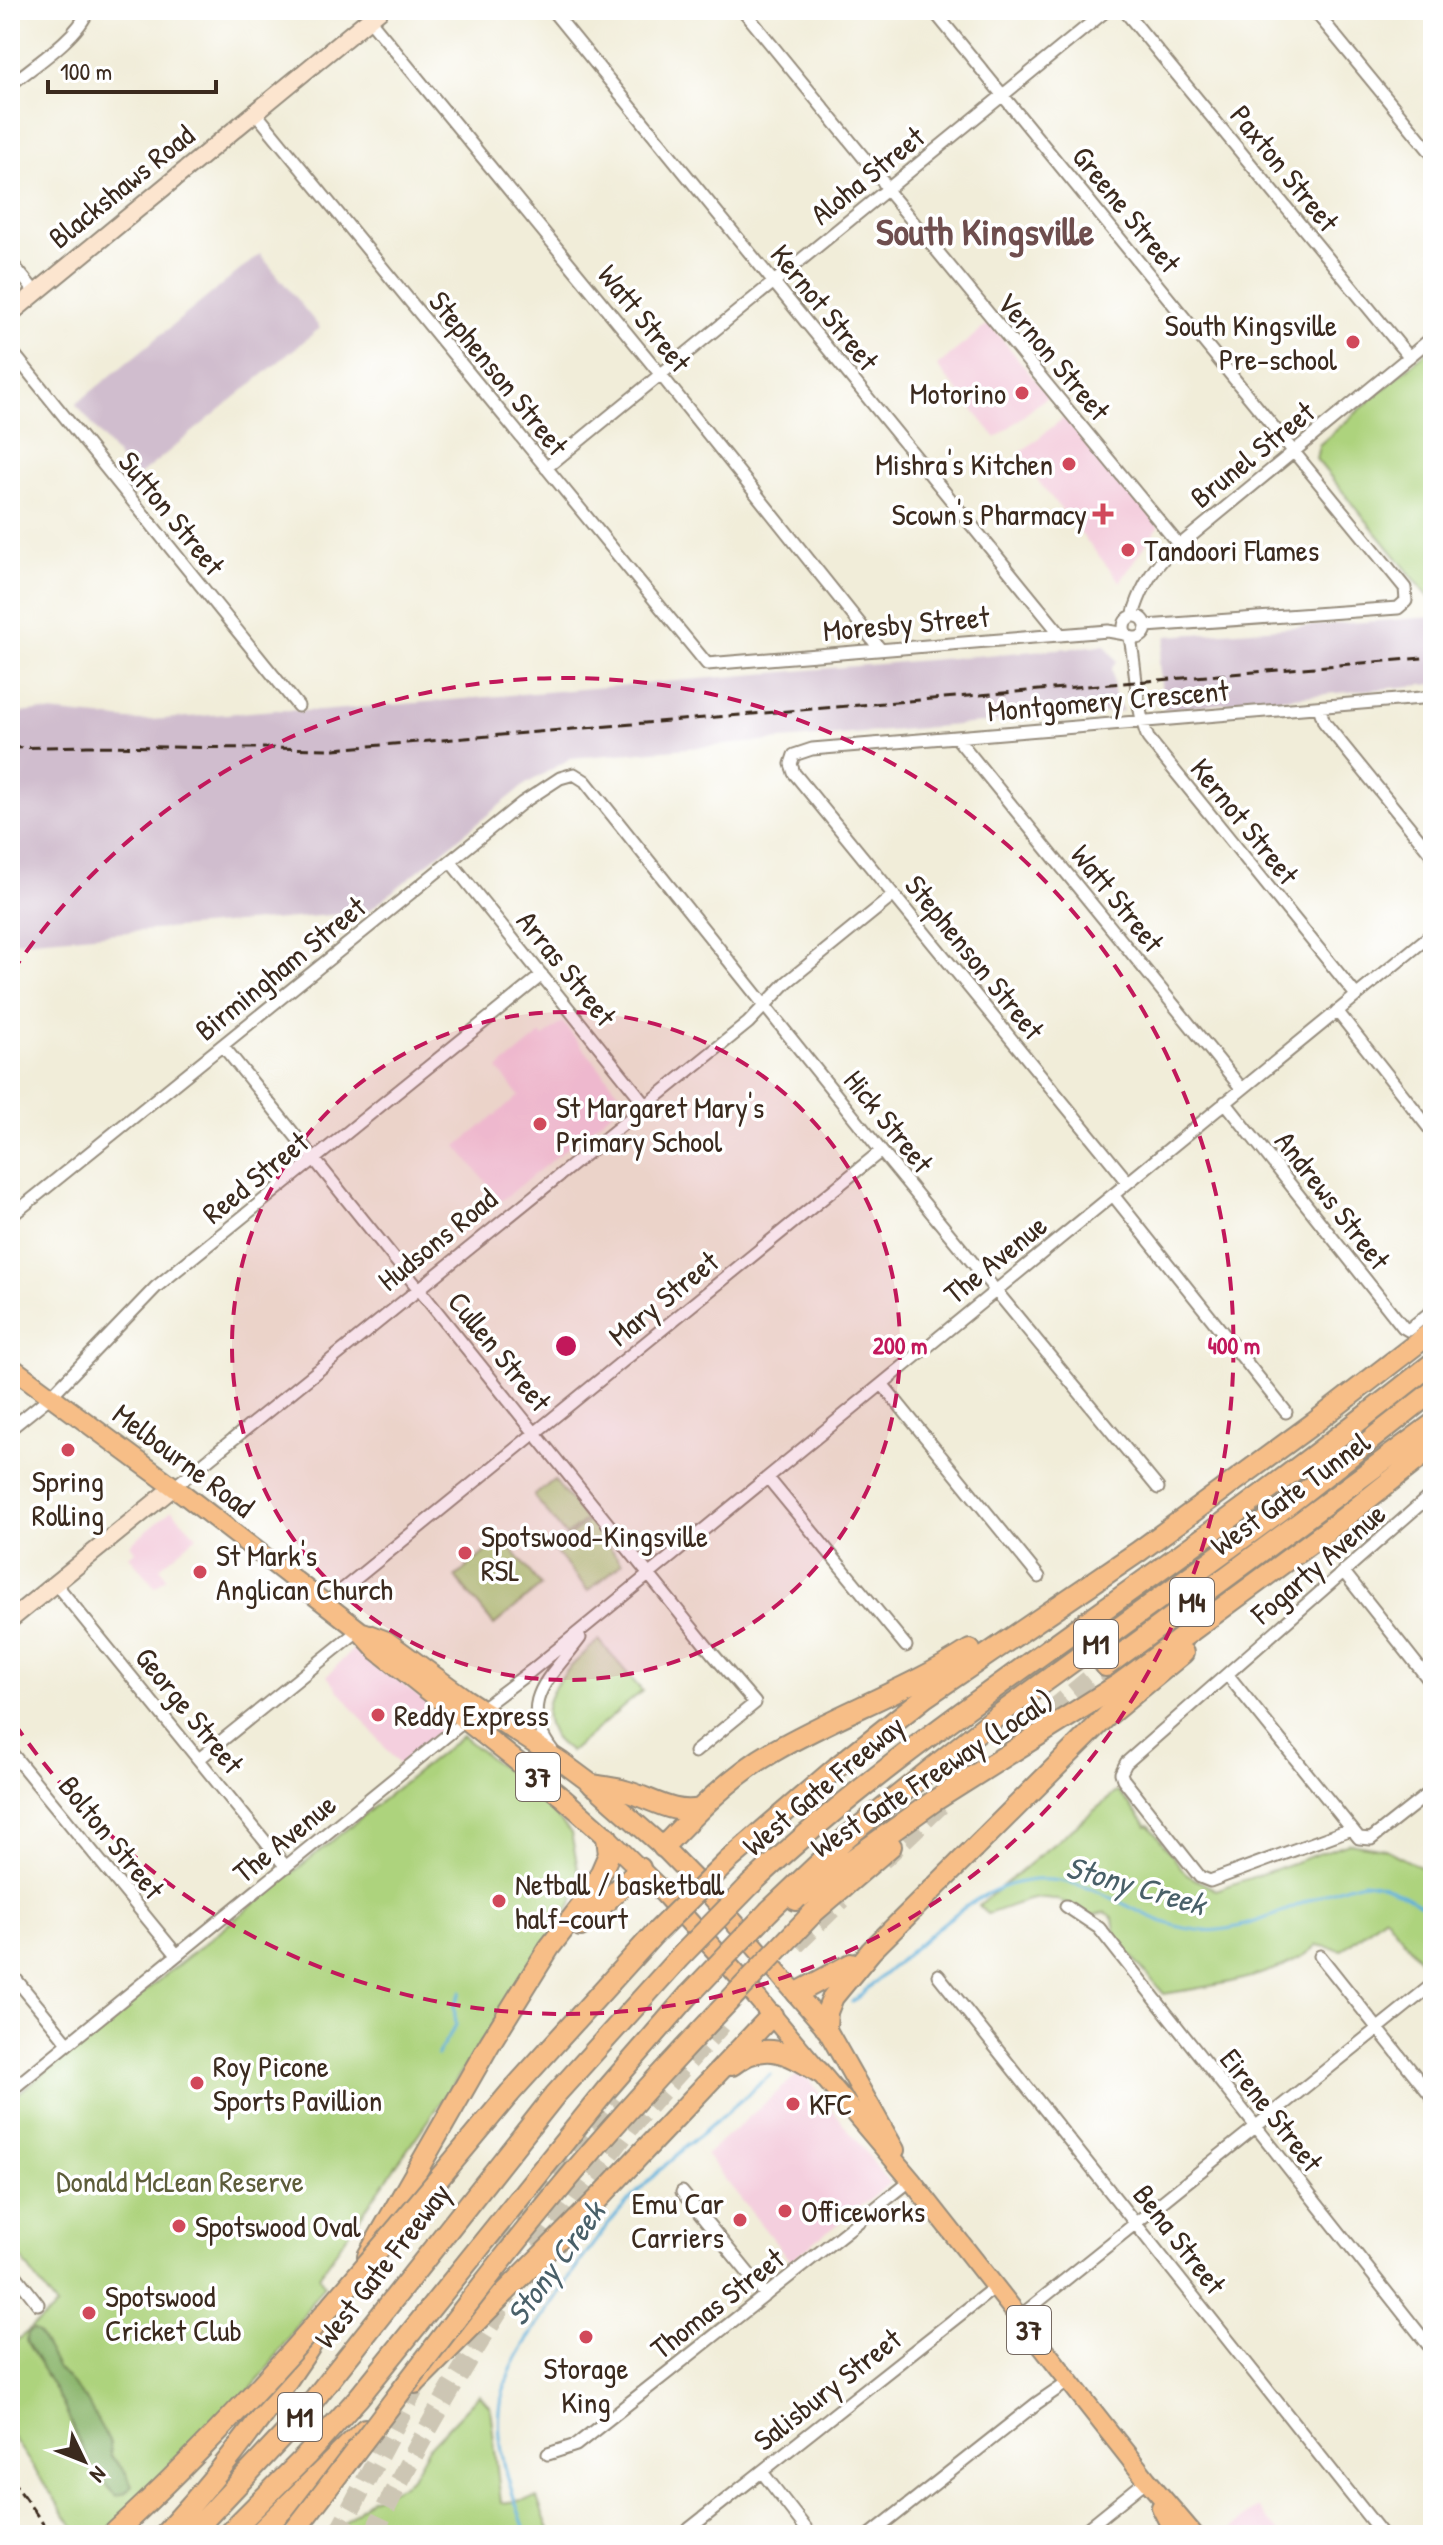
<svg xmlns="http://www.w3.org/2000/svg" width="1443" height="2545" font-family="'Patrick Hand',sans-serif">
	<rect width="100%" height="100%" fill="#fff"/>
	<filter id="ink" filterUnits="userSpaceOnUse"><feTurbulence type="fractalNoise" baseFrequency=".0125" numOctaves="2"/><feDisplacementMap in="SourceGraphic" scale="16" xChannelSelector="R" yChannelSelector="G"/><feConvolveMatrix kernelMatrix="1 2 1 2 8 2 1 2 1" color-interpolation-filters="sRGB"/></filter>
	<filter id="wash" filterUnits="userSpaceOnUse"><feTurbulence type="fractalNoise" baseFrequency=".006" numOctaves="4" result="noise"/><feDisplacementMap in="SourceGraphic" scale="32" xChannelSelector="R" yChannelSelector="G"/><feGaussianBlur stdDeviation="1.8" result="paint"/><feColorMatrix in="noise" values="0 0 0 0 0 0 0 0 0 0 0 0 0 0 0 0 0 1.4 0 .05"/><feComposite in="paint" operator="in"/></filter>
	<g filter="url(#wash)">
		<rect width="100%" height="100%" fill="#f1edd9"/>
		<path fill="#f4cfde" d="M 989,323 L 1048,396 L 996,438 L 937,366 Z
			M 1066,416 L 1159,526 L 1120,582 L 1017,455 Z
			M 562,1022 L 624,1098 L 623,1103 L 501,1201 L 457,1146 L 519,1096 L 498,1069 L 541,1034 L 544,1037 Z
			M 172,1510 L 197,1536 L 160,1567 L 167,1577 L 155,1587 L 129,1556 L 135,1551 L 130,1544 Z
			M 354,1648 L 443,1714 L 450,1723 L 399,1765 L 327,1676 Z
			M 799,2073 L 809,2080 L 890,2183 L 790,2261 L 706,2155 Z
			M 1258,2507 L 1281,2535 L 1224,2535 Z"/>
		<path fill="#d0bdce" d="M 260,254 L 320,328 L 135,479 L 76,404 Z
			M 1433,617 L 1433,684 L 1163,709 L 1159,661 L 1167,636 Z
			M 1105,645 L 1117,661 L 1112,668 L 1115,698 L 1123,711 L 571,758 L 526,784 L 367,912 L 10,942 L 10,714 L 38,711 L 139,721 L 275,710 L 320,711 Z"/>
		<path fill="#add37d" stroke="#747e4e" stroke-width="2" d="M 1433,346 L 1433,602 L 1316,459 L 1319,445 Z
			M 554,1480 L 586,1520 L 566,1536 L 534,1496 Z
			M 589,1521 L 622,1563 L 588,1591 L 553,1549 Z
			M 503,1538 L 541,1586 L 494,1625 L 455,1577 Z
			M 599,1640 L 642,1691 L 570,1752 C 564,1747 555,1741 552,1734 C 531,1697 574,1663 599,1640 Z
			M 462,1736 L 540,1798 L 571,1833 L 579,1874 L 572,1904 L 465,2067 L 319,2276 L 324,2284 L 264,2374 L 121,2535 L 79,2535 L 10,2433 L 10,2346 L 57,2307 L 10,2244 L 10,2100 Z
			M 1118,1791 L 1147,1826 L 1149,1825 L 1187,1875 L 1216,1890 L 1349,1843 L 1385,1849 L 1433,1874 L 1433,1964 L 1427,1969 L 1385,1916 L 1342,1950 L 1317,1945 C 1287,1976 1206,1987 1164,1994 L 1116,1939 L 1113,1918 L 1105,1912 L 1090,1916 C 1042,1887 1037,1898 987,1914 L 979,1905 Z
			M 479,2395 L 490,2407 L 501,2503 L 537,2498 L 548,2527 L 554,2535 L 332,2535 L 371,2498 L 403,2485 L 413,2475 L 429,2447 Z"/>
		<path fill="#8ab56c" stroke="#627045" stroke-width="2" d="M 33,2330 L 38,2333 L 58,2369 L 85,2398 L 110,2443 L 111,2456 L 126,2473 L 132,2485 L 126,2492 L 117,2496 L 91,2469 L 63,2404 L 26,2341 L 27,2334 Z"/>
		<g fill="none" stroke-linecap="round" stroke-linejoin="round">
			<path stroke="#5fb0da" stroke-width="3" d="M 852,2002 C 875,1982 898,1962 921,1942 C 984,1887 1032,1858 1114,1899 C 1146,1915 1180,1934 1218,1930 C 1269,1925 1313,1893 1363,1882 C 1389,1883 1411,1899 1433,1911
				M 437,2055 L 456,2025 L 454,2006 L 461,1992
				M 527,2535 C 513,2495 496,2454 500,2411 C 503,2372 527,2339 549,2308 C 573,2273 596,2237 625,2205 C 668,2158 722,2118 770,2075"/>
		</g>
	</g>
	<g filter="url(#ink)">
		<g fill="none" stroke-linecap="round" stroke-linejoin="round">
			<path stroke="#cdc6b4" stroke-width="20" stroke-dasharray="20 10" stroke-linecap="butt" d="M 1030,1682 L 1110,1617
				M 1004,1750 L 1106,1666
				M 882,1860 L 940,1805
				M 796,1944 L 842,1899
				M 503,2248 L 529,2207 L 613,2096
				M 539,2249 L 632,2124 L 728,2017
				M 337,2535 L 423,2372
				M 373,2535 C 412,2452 459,2373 508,2296"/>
			<defs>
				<path id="street" d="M 552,10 L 1061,635
					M 743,10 L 882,180 L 891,195 L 1179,545
					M 933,10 L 1405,588 L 1406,601 L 1398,608 L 1146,626
					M 1124,10 L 1409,357
					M 1314,10 L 1433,155
					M 369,19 L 661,375 L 880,649
					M 10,85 C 33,66 78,38 88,10
					M 255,112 L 707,664 L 1108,631 L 1125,634
					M 10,261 L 36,293
					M 10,349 L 298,706
					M 546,468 L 1107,10
					M1124 627a11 11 0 1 1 22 0a11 11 0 1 1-22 0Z
					M 1133,616 C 1139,594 1148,576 1163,559 L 1433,337
					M 1130,638 C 1137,671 1135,706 1148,738 L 1356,995
					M 1319,707 L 1324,722 L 1433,856
					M 956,737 L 1242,1089
					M 450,861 L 646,1105
					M 1337,1011 L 1433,1133
					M 223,1046 L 712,1653 L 755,1703 L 695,1752
					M 1225,1102 L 1403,1327 L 1408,1330 L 1433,1310
					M 1128,1182 L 794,773 L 791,764 L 794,755 L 812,749 L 1433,697
					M 1113,1195 L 1286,1412
					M 10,1217 L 522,803 L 560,778 L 574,774 L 585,781 L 881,1151 L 1158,1488
					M 883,1385 L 1039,1577
					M 10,1429 L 51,1396 L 156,1287 L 542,975
					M 768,1478 L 906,1646
					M 174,1487 L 748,1023 L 787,982 L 894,895
					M 1343,1571 L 1433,1685
					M 55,1583 L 286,1867
					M 326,1603 L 881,1151
					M 1227,1674 L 1359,1838 L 1371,1839 L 1433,1790
					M 552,1750 C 515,1700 551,1678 580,1638
					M 10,1751 L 177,1955
					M 199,1759 L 359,1630
					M 1351,1829 L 1210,1881 L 1200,1877 L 1123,1779 L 1121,1773 L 1126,1763 L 1433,1493
					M 1066,1906 L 1099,1928 L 1433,2351
					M 1320,1956 L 1433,2098
					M 10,1972 L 68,2043
					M 938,1975 L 1383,2535
					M 10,2091 L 466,1720 L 531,1671 L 1433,933
					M 682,2192 L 766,2295
					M 10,2268 L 38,2304
					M 1019,2317 L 1433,1984
					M 548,2454 L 576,2445 L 911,2180
					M 762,2472 L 811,2535
					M 689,2529 L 995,2287
					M 870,2535 L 1037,2403 L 1069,2381
					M 1079,2535 L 1147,2480"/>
				<path id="secondary" d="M 10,314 L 380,10
					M 10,1620 L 174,1487"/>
				<path id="primary" d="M 10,1366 L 186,1496 L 359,1630 L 378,1651 L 563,1798 L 607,1837 L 656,1885 L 741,1979 L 911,2180 L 1147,2480 L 1194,2535
					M 363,1632 L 387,1641 L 466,1699 L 562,1762 L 593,1785 L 663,1847 L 712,1897 L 826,2028 L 895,2150
					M 1161,2507 L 1175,2535"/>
				<path id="highway" d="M 1106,1666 L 1433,1424
					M 593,1785 C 603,1787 615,1788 625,1791 C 651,1798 673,1815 700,1809
					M 663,1847 C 696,1812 732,1775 774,1751 C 838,1714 908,1690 970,1650
					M 729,1860 L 837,1767 L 925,1697 L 1138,1552 L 1314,1423 L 1433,1331
					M 751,1884 C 855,1786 973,1704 1089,1620 C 1206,1537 1321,1452 1433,1363
					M 796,1900 L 934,1801 L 1118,1685 L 1340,1521 L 1433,1447
					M 770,1910 L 848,1836 L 996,1717 L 1280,1511 L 1433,1391
					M 813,1913 L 891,1846
					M 581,1926 L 640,1868
					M 797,1993 L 851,1964
					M 826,2028 L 827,2012 L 833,1997 L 871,1951 L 1107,1716 L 1183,1653
					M 732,2065 C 765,2039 789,2053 819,2072
					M 510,2093 L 654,1934
					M 368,2256 L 490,2043 L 549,1948 L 593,1891 L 609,1854 L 607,1837
					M 415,2383 L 602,2195 L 772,2015
					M 164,2535 C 225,2469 279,2396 327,2320
					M 190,2535 L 297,2421 L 555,2095 L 677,1960
					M 227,2535 L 306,2456 L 359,2397 L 607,2089 L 688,1996
					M 257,2535 L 365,2429"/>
			</defs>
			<use href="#street" stroke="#968c7c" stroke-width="15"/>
			<use href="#secondary" stroke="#968c7c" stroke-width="20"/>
			<use href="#primary" stroke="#968c7c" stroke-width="22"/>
			<use href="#highway" stroke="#968c7c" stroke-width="24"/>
			<use href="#street" stroke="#fff" stroke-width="11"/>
			<use href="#secondary" stroke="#fce5cf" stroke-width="16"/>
			<use href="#primary" stroke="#f7be87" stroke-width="18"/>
			<use href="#highway" stroke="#f7be87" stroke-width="20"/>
			<path stroke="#3b2a1e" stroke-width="3" stroke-dasharray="12 6" stroke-linecap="butt" d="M 10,748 L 87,746 L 335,749 L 1433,657
				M 10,2477 L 51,2535"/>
			<defs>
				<path id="highway-bridge" d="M 654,1934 L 729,1860
					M 677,1960 L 751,1884
					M 688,1996 L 770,1910
					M 295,2530 C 389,2409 479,2284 578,2167 C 653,2079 733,1997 813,1913
					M 112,2535 C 259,2401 382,2246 510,2093"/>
			</defs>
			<use href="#highway-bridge" stroke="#968c7c" stroke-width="24" stroke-linecap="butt"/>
			<use href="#highway-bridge" stroke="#f7be87" stroke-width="20"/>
		</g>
	</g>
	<circle cx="566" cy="1346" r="334" fill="#c2185b" fill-opacity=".12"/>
	<g fill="none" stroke="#c2185b" stroke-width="4" stroke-dasharray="14 10">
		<circle cx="566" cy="1346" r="334"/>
		<path d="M12 972A668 668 0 1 1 12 1720"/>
	</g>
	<g fill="#d1495b" stroke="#fff" stroke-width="3">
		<circle cx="1353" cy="342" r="8"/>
		<circle cx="1022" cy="393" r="8"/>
		<circle cx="1069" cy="464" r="8"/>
		<path d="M1099 502h8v8h8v8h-8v8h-8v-8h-8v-8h8z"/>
		<circle cx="1128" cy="550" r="8"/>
		<circle cx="540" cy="1124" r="8"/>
		<circle cx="68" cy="1450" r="8"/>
		<circle cx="465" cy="1553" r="8"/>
		<circle cx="200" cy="1572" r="8"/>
		<circle cx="378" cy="1715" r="8"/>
		<circle cx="499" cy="1901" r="8"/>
		<circle cx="197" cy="2083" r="8"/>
		<circle cx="793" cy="2104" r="8"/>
		<circle cx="785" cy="2211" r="8"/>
		<circle cx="740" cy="2220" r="8"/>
		<circle cx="179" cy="2226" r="8"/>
		<circle cx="89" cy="2313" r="8"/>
		<circle cx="586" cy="2337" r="8"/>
	</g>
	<g text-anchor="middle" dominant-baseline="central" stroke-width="7" stroke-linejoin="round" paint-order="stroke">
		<g fill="#fff" stroke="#766a62" stroke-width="2">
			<rect x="1170" y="1578" width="44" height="48" rx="6"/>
			<rect x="1074" y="1620" width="44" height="48" rx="6"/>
			<rect x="516" y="1753" width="44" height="48" rx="6"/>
			<rect x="1007" y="2306" width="44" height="48" rx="6"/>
			<rect x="278" y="2393" width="44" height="48" rx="6"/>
		</g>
		<g font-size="28" font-weight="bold" fill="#3b2a1e">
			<text x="1192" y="1602">M4</text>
			<text x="1096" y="1644">M1</text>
			<text x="538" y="1777">37</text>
			<text x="1029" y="2330">37</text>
			<text x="300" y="2417">M1</text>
		</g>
		<g font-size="30" fill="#3b2a1e" stroke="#fff">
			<text transform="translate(1285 168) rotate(51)">Paxton Street</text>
			<text transform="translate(867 175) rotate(-39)">Aloha Street</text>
			<text transform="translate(121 186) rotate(-39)">Blackshaws Road</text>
			<text transform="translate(1127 209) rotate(51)">Greene Street</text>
			<text transform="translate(825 307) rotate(51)">Kernot Street</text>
			<text transform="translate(645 318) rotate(51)">Watt Street</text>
			<text transform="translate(1054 356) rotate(50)">Vernon Street</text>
			<text transform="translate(499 373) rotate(51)">Stephenson Street</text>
			<text transform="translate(1252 454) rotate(-39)">Brunel Street</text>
			<text transform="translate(172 513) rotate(51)">Sutton Street</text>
			<text transform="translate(906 623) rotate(-5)">Moresby Street</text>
			<text transform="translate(1108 700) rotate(-5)">Montgomery Crescent</text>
			<text transform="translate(1245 821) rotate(51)">Kernot Street</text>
			<text transform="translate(1118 898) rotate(51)">Watt Street</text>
			<text transform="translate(975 957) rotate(51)">Stephenson Street</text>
			<text transform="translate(280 968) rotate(-39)">Birmingham Street</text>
			<text transform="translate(567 968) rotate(51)">Arras Street</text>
			<text transform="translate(889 1121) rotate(51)">Hick Street</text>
			<text transform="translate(255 1177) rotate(-39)">Reed Street</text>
			<text transform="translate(1333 1200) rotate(52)">Andrews Street</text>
			<text transform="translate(437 1239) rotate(-39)">Hudsons Road</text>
			<text transform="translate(995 1259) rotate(-39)">The Avenue</text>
			<text transform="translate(663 1298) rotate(-39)">Mary Street</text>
			<text transform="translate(500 1351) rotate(51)">Cullen Street</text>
			<text transform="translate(184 1460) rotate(37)">Melbourne Road</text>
			<text transform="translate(1290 1493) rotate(-36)">West Gate Tunnel</text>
			<text transform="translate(1318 1563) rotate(-41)">Fogarty Avenue</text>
			<text transform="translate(190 1710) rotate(51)">George Street</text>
			<text transform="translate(932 1773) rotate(-33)">West Gate Freeway (Local)</text>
			<text transform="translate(823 1785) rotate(-40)">West Gate Freeway</text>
			<text transform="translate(112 1837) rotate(51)">Bolton Street</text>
			<text transform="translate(284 1838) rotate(-39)">The Avenue</text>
			<text transform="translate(1272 2110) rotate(52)">Eirene Street</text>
			<text transform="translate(1180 2239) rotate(52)">Bena Street</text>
			<text transform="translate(382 2265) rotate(-52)">West Gate Freeway</text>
			<text transform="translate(717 2303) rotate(-38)">Thomas Street</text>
			<text transform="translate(827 2389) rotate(-38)">Salisbury Street</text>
		</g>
		<g font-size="30" fill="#3b2a1e" stroke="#fff" text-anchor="start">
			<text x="1337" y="325" text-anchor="end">South Kingsville<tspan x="1337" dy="34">Pre-school</tspan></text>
			<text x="1006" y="393" text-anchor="end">Motorino</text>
			<text x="1053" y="464" text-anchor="end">Mishra's Kitchen</text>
			<text x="1087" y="514" text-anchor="end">Scown's Pharmacy</text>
			<text x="1144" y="550">Tandoori Flames</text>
			<text x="556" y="1107">St Margaret Mary's<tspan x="556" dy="34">Primary School</tspan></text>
			<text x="68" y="1481" text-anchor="middle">Spring<tspan x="68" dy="34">Rolling</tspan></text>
			<text x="481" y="1536">Spotswood-Kingsville<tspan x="481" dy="34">RSL</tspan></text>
			<text x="216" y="1555">St Mark's<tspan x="216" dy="34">Anglican Church</tspan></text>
			<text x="394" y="1715">Reddy Express</text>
			<text x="515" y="1884">Netball / basketball<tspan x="515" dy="34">half-court</tspan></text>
			<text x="213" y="2066">Roy Picone<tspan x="213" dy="34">Sports Pavillion</tspan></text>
			<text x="809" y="2104">KFC</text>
			<text x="724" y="2203" text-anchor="end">Emu Car<tspan x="724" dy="34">Carriers</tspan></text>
			<text x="801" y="2211">Officeworks</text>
			<text x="195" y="2226">Spotswood Oval</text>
			<text x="105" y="2296">Spotswood<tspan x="105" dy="34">Cricket Club</tspan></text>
			<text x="586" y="2368" text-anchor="middle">Storage<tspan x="586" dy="34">King</tspan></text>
		</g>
		<g font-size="30" fill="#5d5d3a" stroke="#fff">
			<text x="180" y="2181">Donald McLean Reserve</text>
		</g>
		<g font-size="32" font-style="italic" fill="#496069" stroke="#fff">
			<text transform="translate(1136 1885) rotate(16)">Stony Creek</text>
			<text transform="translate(555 2263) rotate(-54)">Stony Creek</text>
		</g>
		<g font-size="38" font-weight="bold" fill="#6f4e4e" stroke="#fff">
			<text x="985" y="231">South Kingsville</text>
		</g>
	</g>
	<circle cx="566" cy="1346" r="12" fill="#c2185b" stroke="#fff" stroke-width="4"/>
	<g font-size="24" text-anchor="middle" font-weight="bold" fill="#c2185b" stroke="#fff" stroke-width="7" stroke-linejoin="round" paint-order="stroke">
		<text x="900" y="1354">200 m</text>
		<text x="1234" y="1354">400 m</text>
	</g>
	<rect width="1443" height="2545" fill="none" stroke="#fff" stroke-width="40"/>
	<g transform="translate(84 2461) rotate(133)" stroke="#ffffff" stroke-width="6" paint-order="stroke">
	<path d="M0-6L14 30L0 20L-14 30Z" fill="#3b2a1e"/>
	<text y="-12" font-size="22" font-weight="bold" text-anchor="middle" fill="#3b2a1e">N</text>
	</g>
	<path d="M48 80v12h168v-12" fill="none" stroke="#3b2a1e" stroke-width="4"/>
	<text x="60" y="80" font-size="24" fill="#3b2a1e" stroke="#ffffff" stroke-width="6" paint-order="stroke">100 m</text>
</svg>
